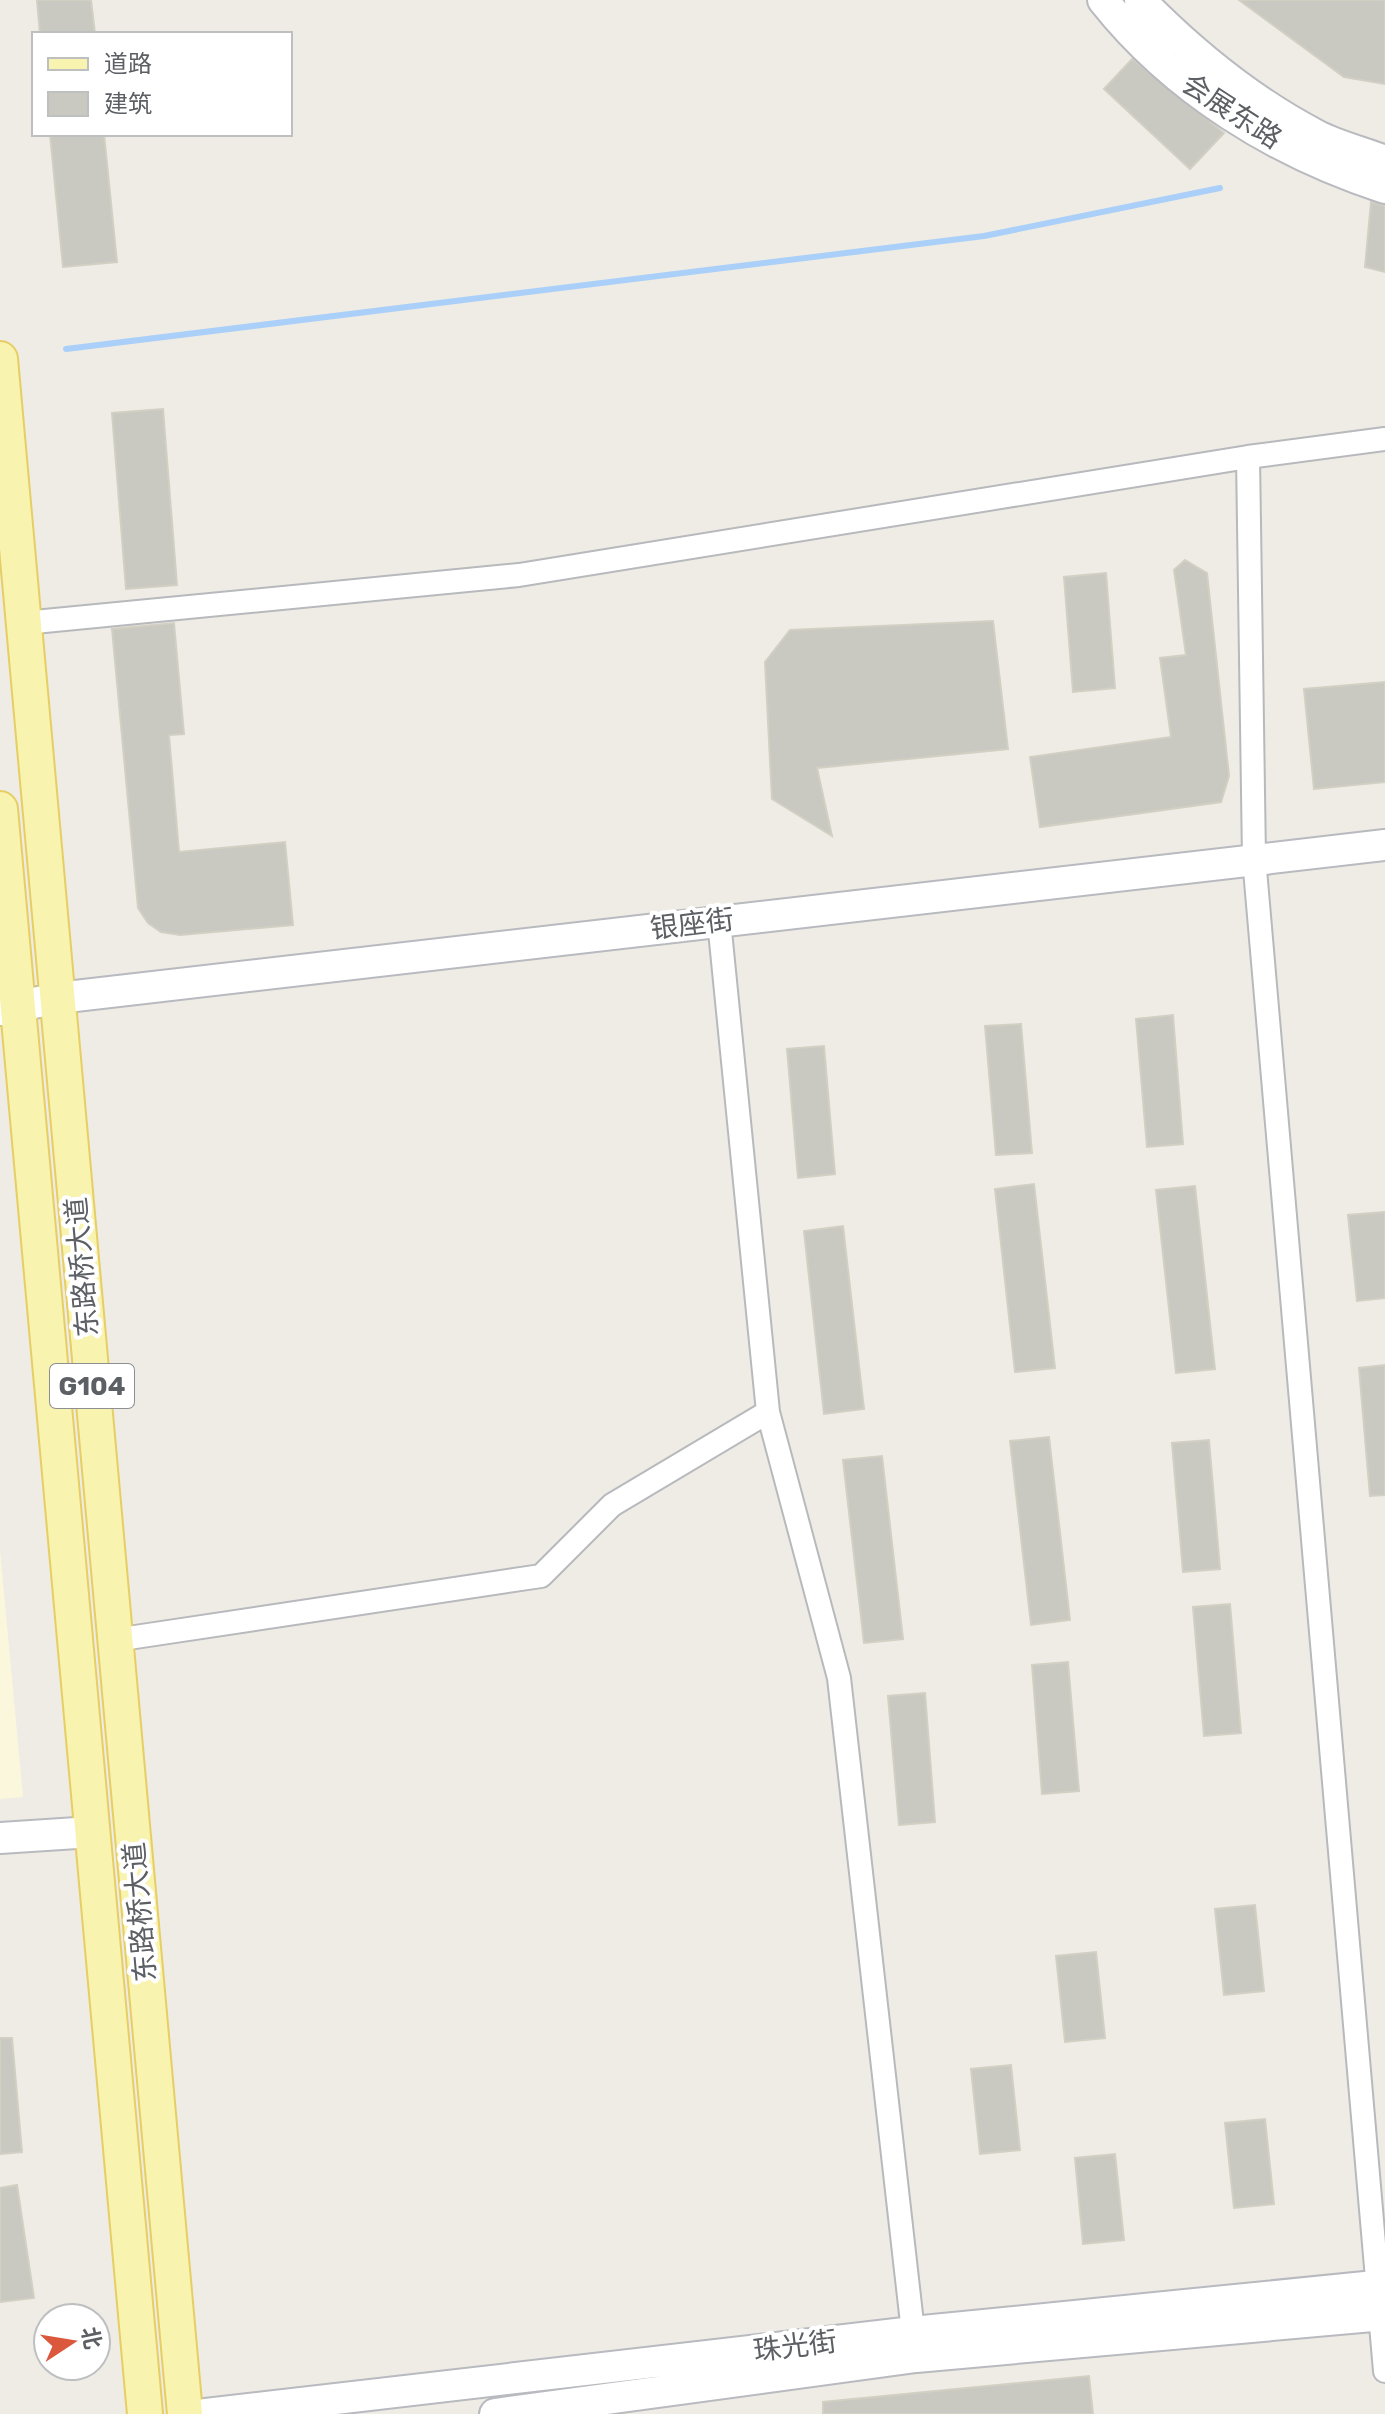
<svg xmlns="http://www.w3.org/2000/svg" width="1385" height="2414" font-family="Rubik,'Noto Sans SC',sans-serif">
	<rect width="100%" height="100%" fill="#eeece5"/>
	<path fill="#fbf7dc" d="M 0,1550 L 23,1797 L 0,1799 Z"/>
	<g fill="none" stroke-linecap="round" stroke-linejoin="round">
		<path stroke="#aacff8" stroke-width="6" d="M 66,349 L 984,236 L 1220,188"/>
	</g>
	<path fill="#c9c8c1" stroke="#d2cfc3" stroke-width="2" d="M 37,0 L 91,0 L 95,34 L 40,34 Z
		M 1239,0 L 1385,0 L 1385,84 L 1344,77 Z
		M 1132,59 L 1224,133 L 1190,169 L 1104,89 Z
		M 50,134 L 104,134 L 117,262 L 63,267 Z
		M 1371,202 L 1385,206 L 1385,272 L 1365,267 Z
		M 163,409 L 177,585 L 126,589 L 112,413 Z
		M 1185,560 L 1207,573 L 1229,776 L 1221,802 L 1040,827 L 1030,757 L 1171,737 L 1160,658 L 1186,655 L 1174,570 Z
		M 1106,573 L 1115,688 L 1073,692 L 1064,577 Z
		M 993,621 L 1008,749 L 817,768 L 832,836 L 772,799 L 765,662 L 790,630 Z
		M 174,623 L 184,734 L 169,735 L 179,852 L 285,842 L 293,925 L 180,935 L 161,932 L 148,923 L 138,908 L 112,629 Z
		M 1385,682 L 1385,782 L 1314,789 L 1304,689 Z
		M 1173,1015 L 1183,1144 L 1147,1147 L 1136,1019 Z
		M 1021,1024 L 1032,1153 L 996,1155 L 985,1026 Z
		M 824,1046 L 835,1174 L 798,1178 L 787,1049 Z
		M 1034,1184 L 1055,1368 L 1015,1372 L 995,1189 Z
		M 1195,1186 L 1215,1369 L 1176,1373 L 1156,1190 Z
		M 1385,1212 L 1385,1298 L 1357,1301 L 1348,1215 Z
		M 843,1226 L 864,1409 L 824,1414 L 804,1231 Z
		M 1385,1365 L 1385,1495 L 1370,1496 L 1359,1368 Z
		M 1049,1437 L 1070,1620 L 1031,1625 L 1010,1441 Z
		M 1209,1440 L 1220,1569 L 1183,1572 L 1172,1443 Z
		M 882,1456 L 903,1639 L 864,1643 L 843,1460 Z
		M 1230,1604 L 1241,1733 L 1204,1736 L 1193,1607 Z
		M 1068,1662 L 1079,1791 L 1042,1794 L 1032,1665 Z
		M 925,1693 L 935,1822 L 899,1825 L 888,1696 Z
		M 1255,1905 L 1264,1991 L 1224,1995 L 1215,1909 Z
		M 1096,1952 L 1105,2038 L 1065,2042 L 1056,1956 Z
		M 0,2038 L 12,2038 L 22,2152 L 0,2154 Z
		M 1011,2065 L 1020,2150 L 980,2154 L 971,2069 Z
		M 1265,2119 L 1274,2204 L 1234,2208 L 1225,2123 Z
		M 1115,2154 L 1124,2240 L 1083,2244 L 1075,2158 Z
		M 17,2185 L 34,2298 L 0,2302 L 0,2188 Z
		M 1089,2376 L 1093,2414 L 823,2414 L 823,2402 Z"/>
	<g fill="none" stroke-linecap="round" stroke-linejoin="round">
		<defs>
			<path id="street" d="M 1248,457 L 1254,858 L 1385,2371
				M 24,623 L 519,575 L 1248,457 L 1385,439
				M 719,921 L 768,1412 L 839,1678 L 913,2332
				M 115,1640 L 541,1576 L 612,1505 L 768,1412"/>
			<path id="secondary" d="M 1103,0 C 1174,90 1277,153 1385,188
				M 1140,0 C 1191,52 1251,101 1316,135 C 1337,146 1362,152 1385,161
				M 0,1010 L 58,998 L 1385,845
				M 0,1838 L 92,1832
				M 206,2414 L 913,2332 L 1385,2285
				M 495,2414 L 916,2357 L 1385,2315"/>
			<path id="primary" d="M 0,359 L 185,2414
				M 0,809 L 145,2414"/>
		</defs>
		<use href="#street" stroke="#b7b9bd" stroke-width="26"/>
		<use href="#secondary" stroke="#b8babf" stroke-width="34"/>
		<use href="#primary" stroke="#e6ce65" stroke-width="38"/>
		<use href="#street" stroke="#fff" stroke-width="22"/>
		<use href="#secondary" stroke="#fff" stroke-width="30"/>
		<use href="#primary" stroke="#f8f3af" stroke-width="34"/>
	</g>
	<g text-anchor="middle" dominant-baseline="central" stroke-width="8" stroke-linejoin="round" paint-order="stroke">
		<rect fill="#fff" stroke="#8d8f92" stroke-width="2" x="50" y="1364" width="84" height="44" rx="6"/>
		<g font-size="26" font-weight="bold" fill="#5c5f64">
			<text x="92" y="1386">G104</text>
		</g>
		<g font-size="28" fill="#5c5f64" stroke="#fff">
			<text transform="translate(1232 111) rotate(33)">会展东路</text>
			<text transform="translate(692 924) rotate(-7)">银座街</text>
			<text transform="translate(82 1267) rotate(-95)">东路桥大道</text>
			<text transform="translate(140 1912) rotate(-95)">东路桥大道</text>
			<text transform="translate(795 2346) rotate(-7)">珠光街</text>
		</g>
	</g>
	<rect x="32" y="32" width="260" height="104" fill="#ffffff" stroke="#bebfc1" stroke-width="2"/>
	<rect x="48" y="58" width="40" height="12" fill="#f8f3af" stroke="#bebfc1" stroke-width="2"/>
	<text x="104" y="72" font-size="24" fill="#5c5f64">道路</text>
	<rect x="48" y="92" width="40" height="24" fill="#c9c8c1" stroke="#bebfc1" stroke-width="2"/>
	<text x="104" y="112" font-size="24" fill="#5c5f64">建筑</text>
	<g transform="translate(72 2342) rotate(78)"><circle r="38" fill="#ffffff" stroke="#bebfc1" stroke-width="2"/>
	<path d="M0-6L14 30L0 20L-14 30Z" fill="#db583d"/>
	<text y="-12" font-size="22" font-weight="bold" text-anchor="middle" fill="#5c5f64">北</text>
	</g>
</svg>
